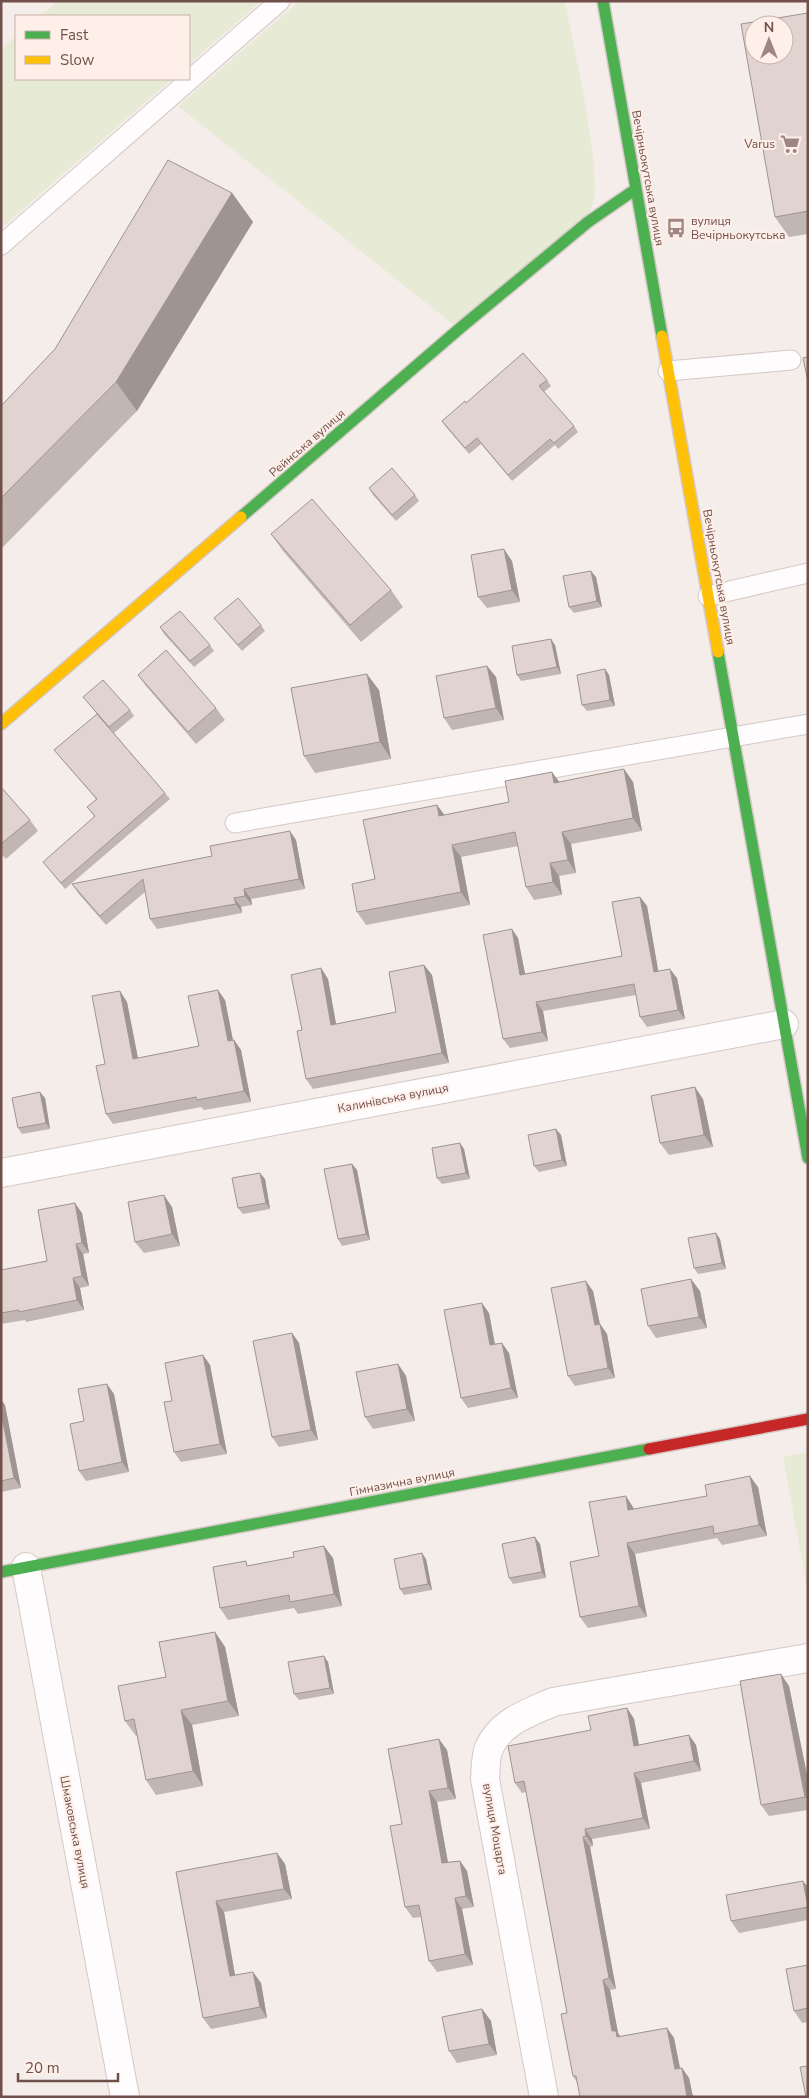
<svg xmlns="http://www.w3.org/2000/svg" width="809" height="2098" font-family="'Nunito Sans',sans-serif">
	<rect width="100%" height="100%" fill="#f5ede9"/>
	<path fill="#e7ead4" d="M 58,1 L 261,1 L 189,64 L 189,16 L 40,16 Z
		M 300,1 L 565,1 L 585,101 L 594,163 L 595,194 L 588,222 L 459,329 L 178,106 Z
		M 16,36 L 16,79 L 172,79 L 1,228 L 1,49 Z
		M 808,1452 L 808,1593 L 783,1457 Z"/>
	<g fill="none" stroke-linecap="round" stroke-linejoin="round">
		<defs>
			<path id="lane" d="M 1,245 L 280,1
				M 668,371 L 791,360
				M 708,596 L 808,573
				M 235,823 L 808,724"/>
			<path id="street" d="M 1,1173 L 784,1024
				M 26,1567 L 125,2097
				M 544,2097 L 485,1779 C 486,1770 485,1757 489,1748 C 501,1721 529,1713 553,1702 L 808,1658"/>
			<path id="fast" d="M 603,1 L 662,336
				M 241,517 L 459,329 L 588,222 L 636,189
				M 718,652 L 808,1158
				M 1,1572 L 649,1449"/>
			<path id="slow" d="M 662,336 L 718,652
				M 1,724 L 241,517"/>
			<path id="jam" d="M 649,1449 L 808,1419"/>
		</defs>
		<use href="#lane" stroke="#d4c9c6" stroke-width="21"/>
		<use href="#street" stroke="#d4c9c6" stroke-width="30"/>
		<use href="#fast" stroke="#d4c8c6" stroke-width="14"/>
		<use href="#slow" stroke="#d4c8c6" stroke-width="14"/>
		<use href="#jam" stroke="#d4c8c6" stroke-width="14"/>
		<use href="#lane" stroke="#fefcfc" stroke-width="19"/>
		<use href="#street" stroke="#fefcfc" stroke-width="28"/>
		<use href="#fast" stroke="#4caf50" stroke-width="11"/>
		<use href="#slow" stroke="#ffc107" stroke-width="11"/>
		<use href="#jam" stroke="#c62828" stroke-width="11"/>
	</g>
	<path fill="#c2b6b3" d="M 808,13 L 808,234 L 789,237 L 775,217 Z
		M 232,193 L 253,222 L 137,411 L 1,549 L 1,406 Z
		M 547,380 L 551,386 L 544,392 L 574,426 L 578,432 L 558,449 L 555,445 L 512,481 L 481,444 L 469,454 L 446,427 L 442,421 L 466,403 Z
		M 369,488 L 415,495 L 419,501 L 396,521 L 373,495 Z
		M 271,534 L 391,590 L 403,607 L 361,642 L 283,551 Z
		M 512,561 L 520,602 L 487,608 L 478,597 Z
		M 596,577 L 602,607 L 574,613 L 569,607 Z
		M 214,618 L 261,625 L 265,631 L 242,651 L 219,624 Z
		M 160,627 L 210,645 L 214,651 L 194,667 L 164,634 Z
		M 555,645 L 561,674 L 521,681 L 517,675 Z
		M 487,666 L 496,677 L 504,720 L 452,730 L 444,718 Z
		M 605,669 L 609,675 L 615,706 L 587,711 L 582,705 Z
		M 138,675 L 216,708 L 225,720 L 196,744 L 146,686 Z
		M 379,690 L 391,759 L 315,773 L 304,756 Z
		M 83,697 L 130,710 L 134,716 L 114,733 L 165,793 L 170,799 L 65,889 L 43,862 L 95,817 L 87,807 L 96,799 L 59,756 L 54,750 L 97,714 Z
		M 624,769 L 633,782 L 642,831 L 571,844 L 576,873 L 559,876 L 562,895 L 534,900 L 526,887 L 518,846 L 461,857 L 470,905 L 366,925 L 357,912 L 375,879 L 437,805 L 444,815 L 509,802 L 559,782 Z
		M 1,787 L 30,820 L 38,831 L 6,859 L 1,854 Z
		M 296,840 L 305,889 L 251,899 L 252,905 L 241,907 L 242,913 L 157,929 L 150,919 L 145,892 L 106,925 L 78,893 L 72,884 Z
		M 640,897 L 647,906 L 658,971 L 677,978 L 685,1019 L 647,1027 L 640,1017 L 636,995 L 543,1011 L 548,1041 L 510,1048 L 503,1039 L 518,938 L 525,974 L 622,956 Z
		M 424,965 L 432,975 L 449,1063 L 313,1089 L 306,1079 L 302,1030 L 321,968 L 328,979 L 336,1024 L 396,1012 Z
		M 225,1000 L 233,1040 L 234,1040 L 241,1050 L 251,1102 L 204,1110 L 201,1107 L 113,1124 L 106,1114 L 105,1064 L 127,1002 L 138,1058 L 199,1046 Z
		M 45,1098 L 50,1129 L 22,1134 L 18,1128 Z
		M 703,1099 L 713,1147 L 669,1155 L 660,1143 Z
		M 561,1135 L 567,1166 L 539,1172 L 534,1166 Z
		M 464,1149 L 470,1179 L 442,1184 L 437,1178 Z
		M 352,1164 L 357,1170 L 370,1240 L 342,1246 L 338,1239 Z
		M 265,1179 L 270,1209 L 243,1214 L 238,1208 Z
		M 172,1207 L 180,1246 L 144,1253 L 135,1242 Z
		M 82,1213 L 89,1253 L 83,1254 L 89,1286 L 80,1288 L 84,1310 L 26,1322 L 25,1320 L 1,1324 L 1,1270 L 47,1261 Z
		M 720,1239 L 726,1269 L 698,1274 L 694,1268 Z
		M 593,1291 L 600,1324 L 607,1334 L 615,1378 L 575,1386 L 568,1376 Z
		M 700,1291 L 707,1328 L 656,1338 L 648,1326 Z
		M 489,1313 L 495,1344 L 509,1353 L 518,1398 L 468,1408 L 461,1398 Z
		M 292,1333 L 299,1343 L 318,1440 L 279,1447 L 272,1437 Z
		M 203,1355 L 210,1365 L 227,1454 L 181,1462 L 174,1452 L 172,1401 Z
		M 398,1364 L 406,1376 L 415,1421 L 373,1429 L 365,1417 Z
		M 114,1394 L 129,1472 L 86,1481 L 79,1471 L 84,1421 Z
		M 1,1400 L 5,1405 L 21,1488 L 1,1492 Z
		M 758,1487 L 767,1536 L 722,1545 L 717,1538 L 635,1554 L 647,1617 L 588,1628 L 580,1617 L 599,1556 L 633,1507 L 634,1509 Z
		M 540,1544 L 546,1578 L 513,1584 L 509,1578 Z
		M 333,1558 L 342,1606 L 298,1614 L 294,1608 L 228,1620 L 220,1608 L 249,1565 Z
		M 426,1559 L 432,1590 L 404,1595 L 400,1589 Z
		M 215,1632 L 225,1647 L 239,1716 L 192,1725 L 203,1786 L 156,1795 L 146,1780 L 137,1736 L 136,1736 L 125,1721 L 166,1677 Z
		M 328,1662 L 334,1694 L 299,1700 L 294,1694 Z
		M 789,1686 L 808,1780 L 808,1810 L 769,1816 L 761,1805 Z
		M 627,1708 L 634,1719 L 639,1745 L 689,1735 L 696,1745 L 701,1771 L 641,1783 L 650,1829 L 592,1839 L 593,1846 L 590,1847 L 616,1989 L 610,1990 L 618,2033 L 620,2036 L 667,2028 L 674,2038 L 680,2068 L 682,2068 L 689,2078 L 693,2097 L 580,2097 L 578,2084 L 573,2076 L 567,2013 L 526,1792 L 522,1793 L 515,1783 L 591,1730 Z
		M 447,1750 L 456,1799 L 437,1802 L 448,1862 L 460,1861 L 467,1871 L 474,1907 L 462,1909 L 473,1965 L 437,1972 L 429,1961 L 421,1917 L 413,1918 L 405,1907 L 402,1824 Z
		M 277,1853 L 285,1864 L 292,1899 L 224,1912 L 235,1975 L 253,1972 L 261,1983 L 267,2018 L 211,2029 L 203,2018 L 176,1872 Z
		M 808,1887 L 808,1920 L 739,1933 L 731,1921 Z
		M 808,1965 L 808,2022 L 802,2023 L 794,2011 Z
		M 482,2009 L 491,2021 L 497,2055 L 457,2063 L 449,2051 Z"/>
	<path fill="#9e9492" d="M 232,193 L 253,222 L 137,411 L 116,382 Z
		M 504,549 L 512,561 L 520,602 L 512,590 Z
		M 591,571 L 596,577 L 602,607 L 597,601 Z
		M 551,639 L 555,645 L 561,674 L 557,667 Z
		M 487,666 L 496,677 L 504,720 L 496,708 Z
		M 605,669 L 609,675 L 615,706 L 610,700 Z
		M 367,674 L 379,690 L 391,759 L 380,742 Z
		M 624,769 L 633,782 L 642,831 L 633,818 Z
		M 552,772 L 561,784 L 554,783 Z
		M 437,805 L 446,817 L 439,816 Z
		M 290,831 L 296,840 L 305,889 L 299,879 Z
		M 562,832 L 571,844 L 576,873 L 568,860 Z
		M 452,845 L 461,857 L 470,905 L 461,892 Z
		M 550,863 L 559,876 L 562,895 L 553,882 Z
		M 244,889 L 251,899 L 252,905 L 245,896 Z
		M 640,897 L 647,906 L 660,981 L 654,972 Z
		M 234,898 L 241,907 L 242,913 L 236,904 Z
		M 512,929 L 518,938 L 527,984 L 520,975 Z
		M 424,965 L 432,975 L 449,1063 L 442,1053 Z
		M 321,968 L 328,979 L 338,1035 L 331,1025 Z
		M 670,969 L 677,978 L 685,1019 L 678,1010 Z
		M 218,990 L 225,1000 L 235,1051 L 228,1041 Z
		M 120,991 L 127,1002 L 140,1069 L 133,1059 Z
		M 536,1002 L 543,1011 L 548,1041 L 542,1032 Z
		M 234,1040 L 241,1050 L 251,1102 L 244,1091 Z
		M 695,1087 L 703,1099 L 713,1147 L 704,1135 Z
		M 40,1092 L 45,1098 L 50,1129 L 46,1123 Z
		M 556,1129 L 561,1135 L 567,1166 L 562,1160 Z
		M 460,1143 L 464,1149 L 470,1179 L 466,1173 Z
		M 352,1164 L 357,1170 L 370,1240 L 366,1234 Z
		M 260,1173 L 265,1179 L 270,1209 L 266,1203 Z
		M 164,1195 L 172,1207 L 180,1246 L 172,1234 Z
		M 75,1203 L 82,1213 L 89,1253 L 82,1243 Z
		M 716,1233 L 720,1239 L 726,1269 L 722,1263 Z
		M 76,1244 L 83,1254 L 89,1286 L 82,1276 Z
		M 73,1278 L 80,1288 L 84,1310 L 77,1300 Z
		M 691,1279 L 700,1291 L 707,1328 L 699,1317 Z
		M 586,1281 L 593,1291 L 602,1335 L 595,1325 Z
		M 482,1303 L 489,1313 L 497,1356 L 490,1345 Z
		M 600,1324 L 607,1334 L 615,1378 L 608,1368 Z
		M 292,1333 L 299,1343 L 318,1440 L 311,1430 Z
		M 502,1343 L 509,1353 L 518,1398 L 511,1388 Z
		M 203,1355 L 210,1365 L 227,1454 L 220,1444 Z
		M 398,1364 L 406,1376 L 415,1421 L 407,1409 Z
		M 107,1384 L 114,1394 L 129,1472 L 122,1462 Z
		M 1,1400 L 5,1405 L 21,1488 L 14,1478 L 1,1412 Z
		M 750,1476 L 758,1487 L 767,1536 L 759,1525 Z
		M 626,1496 L 633,1507 L 636,1521 L 628,1510 Z
		M 535,1537 L 540,1544 L 546,1578 L 542,1572 Z
		M 627,1543 L 635,1554 L 647,1617 L 639,1606 Z
		M 324,1546 L 333,1558 L 342,1606 L 334,1594 Z
		M 422,1553 L 426,1559 L 432,1590 L 428,1584 Z
		M 215,1632 L 225,1647 L 239,1716 L 228,1701 Z
		M 324,1656 L 328,1662 L 334,1694 L 330,1688 Z
		M 781,1674 L 789,1686 L 808,1780 L 808,1800 L 805,1797 Z
		M 627,1708 L 634,1719 L 641,1756 L 634,1746 Z
		M 181,1710 L 192,1725 L 203,1786 L 193,1771 Z
		M 689,1735 L 696,1745 L 701,1771 L 694,1761 Z
		M 439,1739 L 447,1750 L 456,1799 L 448,1788 Z
		M 634,1773 L 641,1783 L 650,1829 L 643,1818 Z
		M 429,1791 L 437,1802 L 450,1874 L 442,1863 Z
		M 585,1829 L 592,1839 L 593,1846 L 586,1836 Z
		M 583,1837 L 590,1847 L 616,1989 L 609,1978 Z
		M 277,1853 L 285,1864 L 292,1899 L 284,1889 Z
		M 460,1861 L 467,1871 L 474,1907 L 466,1896 Z
		M 803,1881 L 808,1887 L 808,1903 Z
		M 455,1898 L 462,1909 L 473,1965 L 465,1954 Z
		M 216,1901 L 224,1912 L 237,1987 L 230,1976 Z
		M 253,1972 L 261,1983 L 267,2018 L 260,2007 Z
		M 603,1980 L 610,1990 L 618,2033 L 623,2041 L 625,2047 L 612,2031 Z
		M 482,2009 L 491,2021 L 497,2055 L 489,2044 Z
		M 667,2028 L 674,2038 L 682,2079 L 675,2069 Z
		M 682,2068 L 689,2078 L 693,2097 L 687,2097 Z"/>
	<path fill="#e1d4d0" stroke="#9e9492" fill-rule="evenodd" d="M 808,13 L 808,211 L 775,217 L 741,24 ZM 754,25 L 784,25 L 784,55 L 754,55 Z
		M 168,160 L 232,193 L 116,382 L 1,498 L 1,406 L 55,349 Z
		M 523,353 L 547,380 L 539,386 L 574,426 L 554,443 L 550,439 L 508,475 L 477,438 L 465,448 L 442,421 L 465,401 L 466,403 Z
		M 808,357 L 808,382 L 803,358 Z
		M 392,468 L 415,495 L 392,515 L 369,488 Z
		M 312,499 L 391,590 L 350,625 L 271,534 Z
		M 504,549 L 512,590 L 478,597 L 471,555 Z
		M 591,571 L 597,601 L 569,607 L 563,576 Z
		M 238,598 L 261,625 L 238,645 L 214,618 Z
		M 180,611 L 210,645 L 190,661 L 160,627 Z
		M 551,639 L 557,667 L 517,675 L 512,646 Z
		M 166,650 L 216,708 L 188,732 L 138,675 Z
		M 487,666 L 496,708 L 444,718 L 436,676 Z
		M 605,669 L 610,700 L 582,705 L 577,675 Z
		M 367,674 L 380,742 L 304,756 L 291,688 Z
		M 103,680 L 130,710 L 109,727 L 83,697 Z
		M 97,714 L 165,793 L 61,883 L 43,862 L 95,816 L 87,807 L 97,799 L 54,750 Z
		M 624,769 L 633,818 L 562,832 L 568,860 L 550,863 L 553,882 L 526,887 L 515,832 L 452,845 L 461,892 L 357,912 L 352,884 L 375,879 L 363,820 L 437,805 L 439,816 L 509,802 L 505,781 L 552,772 L 554,783 Z
		M 1,787 L 30,820 L 1,844 Z
		M 290,831 L 299,879 L 244,889 L 245,896 L 234,898 L 236,904 L 150,919 L 143,879 L 100,916 L 72,884 L 212,856 L 210,846 Z
		M 640,897 L 654,972 L 670,969 L 678,1010 L 640,1017 L 634,984 L 536,1002 L 542,1032 L 503,1039 L 483,935 L 512,929 L 520,975 L 622,956 L 612,902 Z
		M 424,965 L 442,1053 L 306,1079 L 297,1031 L 302,1030 L 291,975 L 321,968 L 331,1025 L 396,1012 L 389,972 Z
		M 218,990 L 228,1041 L 234,1040 L 244,1091 L 197,1100 L 196,1097 L 106,1114 L 96,1066 L 105,1064 L 92,996 L 120,991 L 133,1059 L 199,1046 L 188,996 Z
		M 695,1087 L 704,1135 L 660,1143 L 651,1096 Z
		M 40,1092 L 46,1123 L 18,1128 L 12,1098 Z
		M 556,1129 L 562,1160 L 534,1166 L 528,1135 Z
		M 460,1143 L 466,1173 L 437,1178 L 432,1148 Z
		M 352,1164 L 366,1234 L 338,1239 L 324,1169 Z
		M 260,1173 L 266,1203 L 238,1208 L 232,1178 Z
		M 164,1195 L 172,1234 L 135,1242 L 128,1202 Z
		M 75,1203 L 82,1243 L 76,1244 L 82,1276 L 73,1278 L 77,1300 L 19,1312 L 19,1310 L 1,1313 L 1,1270 L 47,1261 L 38,1210 Z
		M 716,1233 L 722,1263 L 694,1268 L 688,1238 Z
		M 691,1279 L 699,1317 L 648,1326 L 641,1289 Z
		M 586,1281 L 595,1325 L 600,1324 L 608,1368 L 568,1376 L 551,1288 Z
		M 482,1303 L 490,1345 L 502,1343 L 511,1388 L 461,1398 L 444,1310 Z
		M 292,1333 L 311,1430 L 272,1437 L 253,1341 Z
		M 203,1355 L 220,1444 L 174,1452 L 164,1402 L 172,1401 L 165,1363 Z
		M 398,1364 L 407,1409 L 365,1417 L 356,1372 Z
		M 107,1384 L 122,1462 L 79,1471 L 70,1424 L 84,1421 L 78,1389 Z
		M 1,1412 L 14,1478 L 1,1481 Z
		M 750,1476 L 759,1525 L 714,1534 L 713,1526 L 627,1543 L 639,1606 L 580,1617 L 570,1562 L 599,1556 L 589,1502 L 626,1496 L 628,1510 L 707,1496 L 705,1485 Z
		M 535,1537 L 542,1572 L 509,1578 L 502,1544 Z
		M 324,1546 L 334,1594 L 290,1602 L 289,1595 L 220,1608 L 213,1567 L 246,1561 L 247,1566 L 294,1557 L 293,1552 Z
		M 422,1553 L 428,1584 L 400,1589 L 394,1559 Z
		M 215,1632 L 228,1701 L 181,1710 L 193,1771 L 146,1780 L 134,1719 L 125,1721 L 118,1686 L 166,1677 L 159,1642 Z
		M 324,1656 L 330,1688 L 294,1694 L 288,1662 Z
		M 781,1674 L 805,1797 L 761,1805 L 740,1681 Z
		M 627,1708 L 634,1746 L 689,1735 L 694,1761 L 634,1773 L 643,1818 L 585,1829 L 586,1836 L 583,1837 L 609,1978 L 603,1980 L 612,2031 L 616,2031 L 617,2037 L 667,2028 L 675,2069 L 682,2068 L 687,2097 L 580,2097 L 576,2076 L 573,2076 L 561,2014 L 567,2013 L 524,1781 L 515,1783 L 508,1746 L 591,1730 L 588,1716 Z
		M 439,1739 L 448,1788 L 429,1791 L 442,1863 L 460,1861 L 466,1896 L 455,1898 L 465,1954 L 429,1961 L 419,1905 L 405,1907 L 390,1826 L 402,1824 L 388,1749 Z
		M 277,1853 L 284,1889 L 216,1901 L 230,1976 L 253,1972 L 260,2007 L 203,2018 L 176,1872 Z
		M 803,1881 L 808,1907 L 731,1921 L 726,1895 Z
		M 808,1965 L 808,2008 L 794,2011 L 786,1969 Z
		M 482,2009 L 489,2044 L 449,2051 L 442,2017 Z
		M 808,2066 L 808,2097 L 806,2097 L 800,2067 Z"/>
	<defs>
		<symbol id="supermarket-bare" viewBox="-9 -9 18 18"><path d="M-6-5.5h2.5l.6 2H6L4.5 2H-2.5L-4.4-4H-6ZM-1.5 3.2a1.3 1.3 0 1 0 .1 0ZM3 3.2a1.3 1.3 0 1 0 .1 0Z" fill="#9f8682" stroke="#fef0e9" stroke-width="2.5" paint-order="stroke"/></symbol>
		<symbol id="bus-bare" viewBox="-9 -9 18 18"><path d="M-5-6H5V4H4V6H2V4H-2V6H-4V4H-5ZM-3.5-4V0h7V-4ZM-3.5 1.2v1.5H-2V1.2ZM2 1.2v1.5H3.5V1.2Z" fill="#9f8682" stroke="#fef0e9" stroke-width="2.5" paint-order="stroke"/></symbol>
	</defs>
	<g fill-rule="evenodd">
		<use href="#supermarket-bare" x="776" y="130" width="28" height="28"/>
		<use href="#bus-bare" x="662" y="214" width="28" height="28"/>
	</g>
	<g text-anchor="middle" dominant-baseline="central" stroke-width="4" stroke-linejoin="round" paint-order="stroke">
		<g font-size="12" fill="#714f4b" stroke="#fef0e9" text-anchor="end">
			<text x="775" y="144">Varus</text>
			<text x="691" y="221" text-anchor="start">вулиця<tspan x="691" dy="14">Вечірньокутська</tspan></text>
		</g>
		<g font-size="12" fill="#714f4b" stroke="#fef0e9">
			<text transform="translate(648 178) rotate(80)">Вечірньокутська вулиця</text>
			<text transform="translate(307 443) rotate(-41)">Рейнська вулиця</text>
			<text transform="translate(719 577) rotate(80)">Вечірньокутська вулиця</text>
			<text transform="translate(393 1098) rotate(-11)">Калинівська вулиця</text>
			<text transform="translate(402 1482) rotate(-11)">Гімназична вулиця</text>
			<text transform="translate(495 1829) rotate(80)">вулиця Моцарта</text>
			<text transform="translate(75 1832) rotate(79)">Шмаковська вулиця</text>
		</g>
	</g>
	<rect width="809" height="2098" fill="none" stroke="#714f4b" stroke-width="5"/>
	<rect x="15" y="15" width="175" height="65" fill="#fef0e9" stroke="#c6b0aa"/>
	<rect x="25" y="31" width="25" height="8" fill="#4caf50" stroke="#c6b0aa"/>
	<text x="60" y="40" font-size="15" fill="#714f4b">Fast</text>
	<rect x="25" y="56" width="25" height="8" fill="#ffc107" stroke="#c6b0aa"/>
	<text x="60" y="65" font-size="15" fill="#714f4b">Slow</text>
	<g transform="translate(769 40)"><circle r="24" fill="#fef0e9" stroke="#c6b0aa"/>
	<path d="M0-4L9 19L0 12L-9 19Z" fill="#9f8682"/>
	<text y="-8" font-size="14" font-weight="bold" text-anchor="middle" fill="#714f4b">N</text>
	</g>
	<path d="M18 2073v8h100v-8" fill="none" stroke="#714f4b" stroke-width="2.5"/>
	<text x="25" y="2073" font-size="15" fill="#714f4b" stroke="#fef0e9" stroke-width="4" paint-order="stroke">20 m</text>
</svg>
